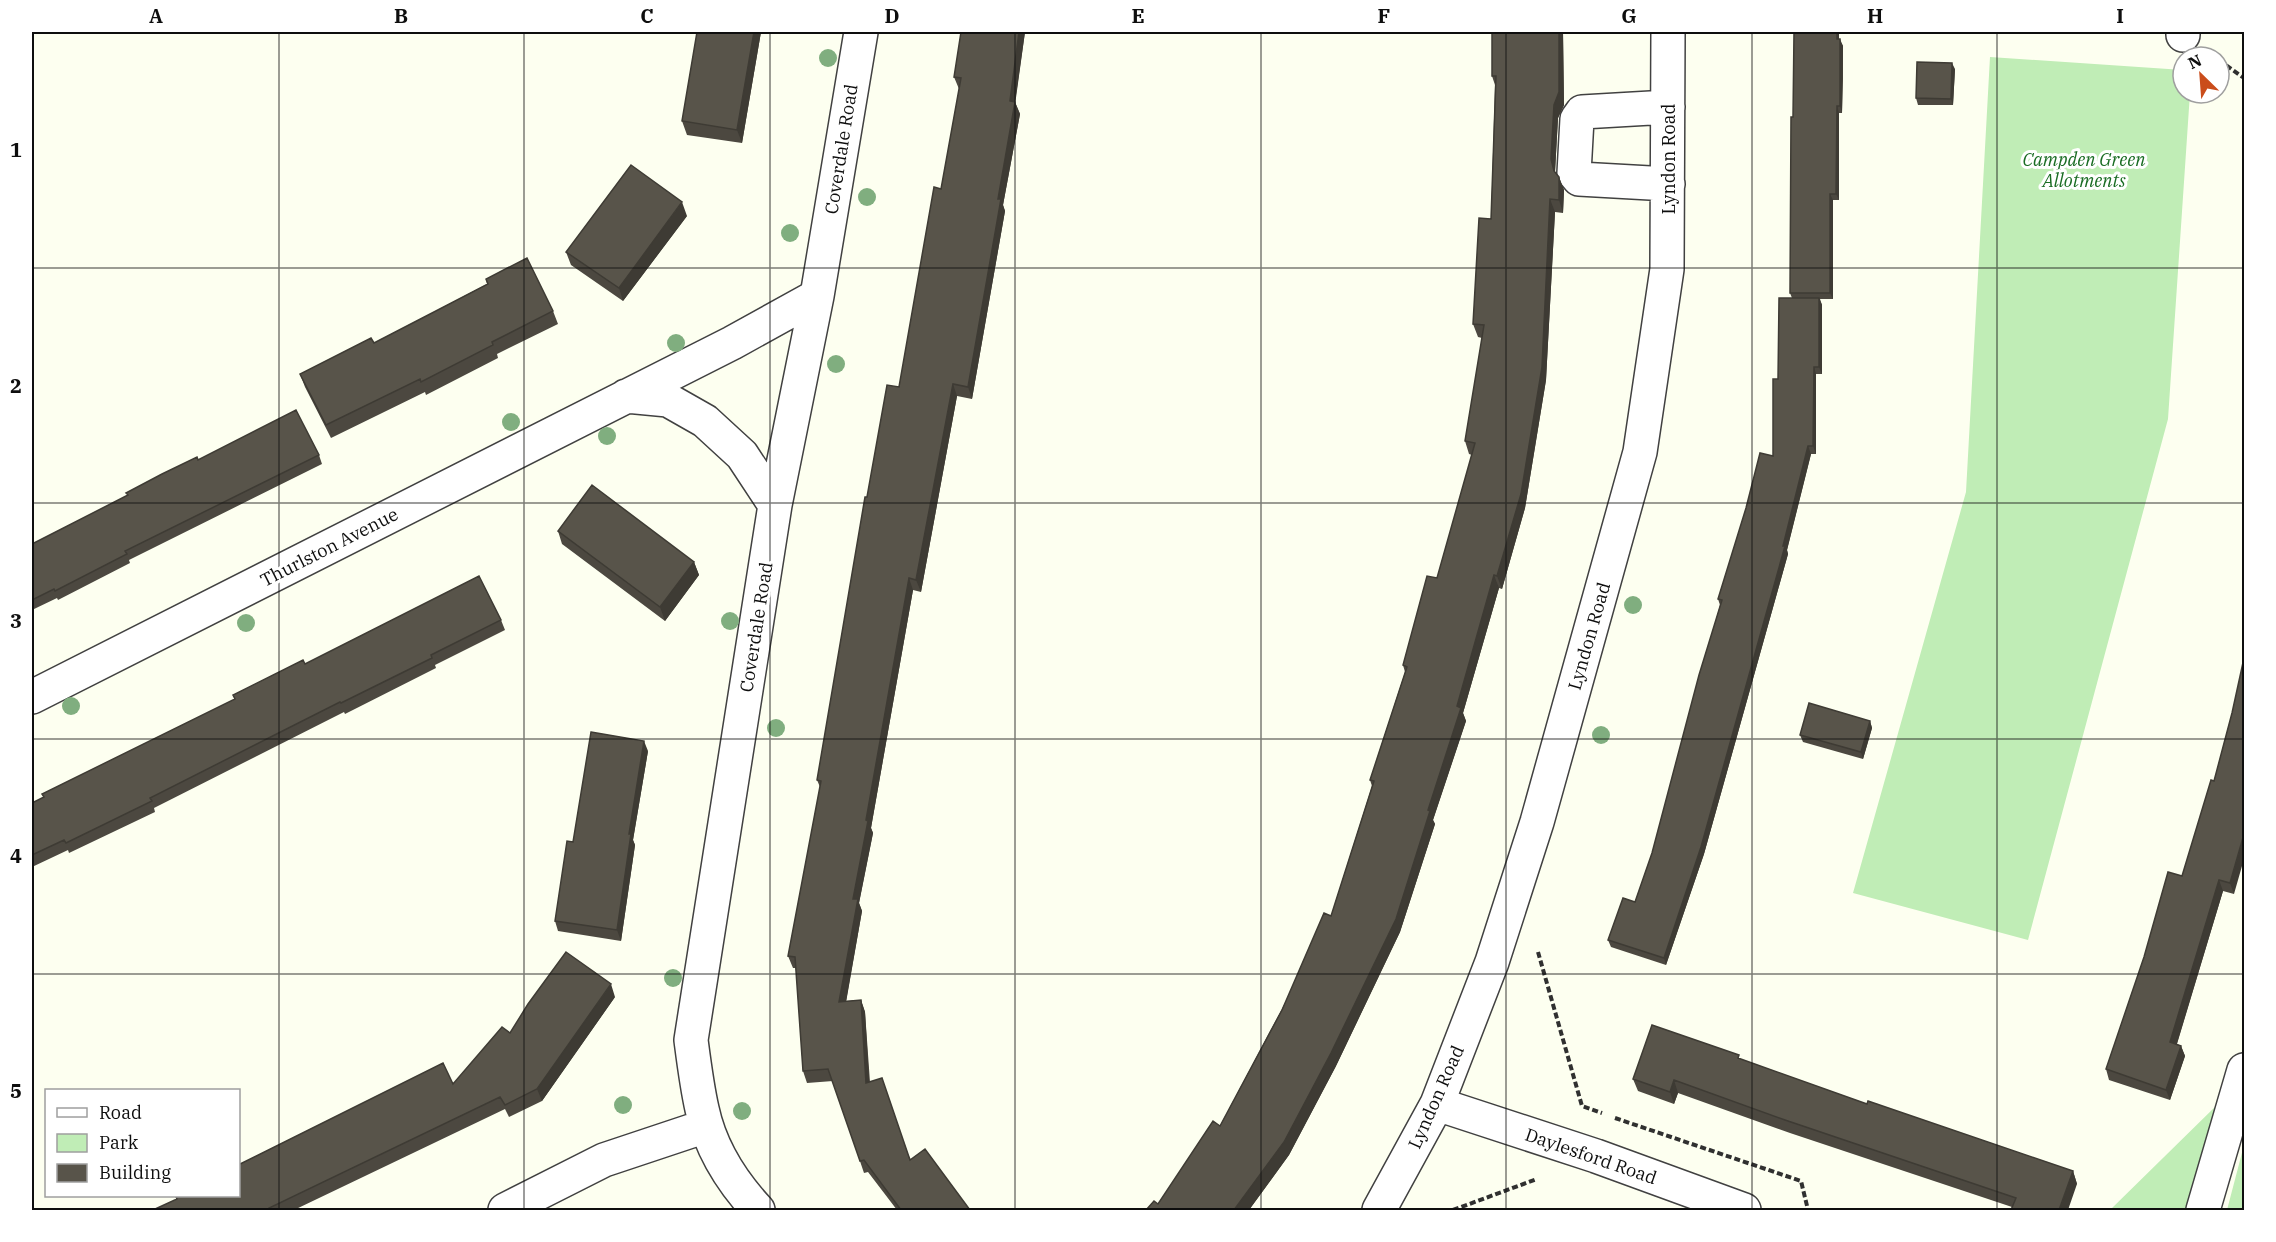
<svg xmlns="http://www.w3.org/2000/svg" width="2276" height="1242" font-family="'IBM Plex Serif',serif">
	<rect width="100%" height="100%" fill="#fdfff0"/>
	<path fill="#c0edb6" d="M 1990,57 L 2183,70 L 2183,93 L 2190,93 L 2168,419 L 2028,940 L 1853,893 L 1966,492 Z
		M 2218,1104 L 2187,1210 L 2110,1210 Z
		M 2244,1145 L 2244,1210 L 2227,1210 Z"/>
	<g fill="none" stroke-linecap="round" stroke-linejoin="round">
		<defs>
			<path id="minor" d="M 2183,35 L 2183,32
				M 1668,184 L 1579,179 L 1574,173 L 1577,119 L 1582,112 L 1668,107
				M 626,396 L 668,400 L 705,421 L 742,455 L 775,505
				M 32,697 L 732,343 L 817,296
				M 1437,1104 L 1596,1156 L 1744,1210
				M 505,1210 L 604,1160 L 706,1126
				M 758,1210 C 732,1182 710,1147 702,1109 C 697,1087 694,1063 691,1040 L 775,505 L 817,296 L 861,32
				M 1379,1210 L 1437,1104 L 1492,962 L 1537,822 L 1640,452 L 1667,269 L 1668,32
				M 2203,1210 L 2244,1070"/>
		</defs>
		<use href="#minor" stroke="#414141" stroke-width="36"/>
		<path stroke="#303030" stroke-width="4" stroke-dasharray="6 3" stroke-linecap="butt" d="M 2219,60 L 2244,78
			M 1538,952 L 1582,1106 L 1602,1113
			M 1615,1118 L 1801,1181 L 1808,1210
			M 1453,1210 L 1537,1179"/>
		<use href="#minor" stroke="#fff" stroke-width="33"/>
	</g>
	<g fill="#80ae7f">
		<circle cx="828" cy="58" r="9"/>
		<circle cx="867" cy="197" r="9"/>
		<circle cx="790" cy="233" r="9"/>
		<circle cx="676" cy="343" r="9"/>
		<circle cx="836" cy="364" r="9"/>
		<circle cx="511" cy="422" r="9"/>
		<circle cx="607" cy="436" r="9"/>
		<circle cx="1633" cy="605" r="9"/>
		<circle cx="730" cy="621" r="9"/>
		<circle cx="246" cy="623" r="9"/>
		<circle cx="71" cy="706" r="9"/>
		<circle cx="776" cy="728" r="9"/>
		<circle cx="1601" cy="735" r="9"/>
		<circle cx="673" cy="978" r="9"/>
		<circle cx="623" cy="1105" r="9"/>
		<circle cx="742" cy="1111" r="9"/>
	</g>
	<path fill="#4c4840" d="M 697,32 L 761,32 L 742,143 L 687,135 L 682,121 Z
		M 1025,32 L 1015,102 L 1020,114 L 1003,205 L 1005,211 L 972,399 L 957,396 L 921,592 L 913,590 L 871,828 L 873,833 L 859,903 L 862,911 L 846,1001 L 861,1000 L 865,1012 L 870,1082 L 911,1160 L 970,1210 L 897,1210 L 868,1172 L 864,1173 L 833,1081 L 807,1083 L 803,1071 L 796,968 L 793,968 L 788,956 L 820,787 L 817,780 L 867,497 L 899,387 L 941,189 L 959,89 L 954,77 Z
		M 1492,32 L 1563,32 L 1564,105 L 1558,118 L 1555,172 L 1559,177 L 1564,190 L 1563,213 L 1555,212 L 1546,380 L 1525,508 L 1502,589 L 1499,588 L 1463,713 L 1466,721 L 1433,820 L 1435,824 L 1400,932 L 1336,1066 L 1289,1155 L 1249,1210 L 1146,1210 L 1158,1204 L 1220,1126 L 1331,916 L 1372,786 L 1370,780 L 1405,672 L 1403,665 L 1437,578 L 1472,455 L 1469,454 L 1465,441 L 1482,338 L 1478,337 L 1473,324 L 1491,219 L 1495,85 L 1492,76 Z
		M 1839,39 L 1843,46 L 1843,79 L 1842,113 L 1839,113 L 1839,200 L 1833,200 L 1833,299 L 1820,299 L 1822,305 L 1822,374 L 1816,374 L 1816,454 L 1811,454 L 1787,550 L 1788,554 L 1704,854 L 1666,965 L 1611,947 L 1608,940 L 1635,902 L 1652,853 L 1720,605 L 1718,599 L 1773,456 L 1778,379 L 1792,298 L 1790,293 Z
		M 1955,69 L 1953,105 L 1918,105 L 1916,98 Z
		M 687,216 L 623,301 L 571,265 L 566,252 Z
		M 486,279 L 553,311 L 558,324 L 497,354 L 498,358 L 426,395 L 425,392 L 331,438 L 305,387 L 300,374 L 374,343 L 432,313 L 487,284 Z
		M 319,455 L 322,464 L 129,560 L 130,563 L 58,600 L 57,598 L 32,610 L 32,544 L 198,460 Z
		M 558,531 L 694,562 L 699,575 L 665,621 L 562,544 Z
		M 501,620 L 505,630 L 435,665 L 436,668 L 345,714 L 344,712 L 154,808 L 155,812 L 69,853 L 68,850 L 32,867 L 32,803 L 305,664 Z
		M 2232,713 L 2234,894 L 2223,891 L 2177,1044 L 2181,1046 L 2185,1056 L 2170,1100 L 2109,1080 L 2106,1069 L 2182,876 L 2214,781 Z
		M 1870,721 L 1872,728 L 1863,759 L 1803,742 L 1800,735 Z
		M 648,751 L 633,840 L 635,845 L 621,941 L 558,931 L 555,921 L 573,842 Z
		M 615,997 L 542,1101 L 509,1117 L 505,1109 L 294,1210 L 153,1210 L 453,1084 L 510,1033 Z
		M 1740,1059 L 1867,1104 L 2073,1171 L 2077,1184 L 2012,1207 L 1790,1133 L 1678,1093 L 1674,1104 L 1638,1091 L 1633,1079 Z"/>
	<path fill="#3e3b34" d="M 754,32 L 761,32 L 742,143 L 737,130 Z
		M 1019,32 L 1025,32 L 1015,105 L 1015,102 L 1020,114 L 1003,205 L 1005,211 L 972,399 L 968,387 L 998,199 L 1010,101 Z
		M 1559,32 L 1563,32 L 1564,105 L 1558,118 L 1555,172 L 1559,177 L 1564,190 L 1563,213 L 1559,200 L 1551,159 Z
		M 1837,32 L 1839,32 L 1839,46 L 1837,39 Z
		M 1840,39 L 1843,46 L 1842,113 L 1840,106 Z
		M 1952,63 L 1955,69 L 1953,105 L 1951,99 Z
		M 1837,106 L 1839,113 L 1839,200 L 1836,194 Z
		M 1830,194 L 1833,200 L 1833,299 L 1830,293 Z
		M 1550,199 L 1555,212 L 1546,380 L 1525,508 L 1502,589 L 1497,576 Z
		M 682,202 L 687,216 L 623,301 L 619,288 Z
		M 1819,298 L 1822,305 L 1822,374 L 1819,367 Z
		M 1814,367 L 1816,374 L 1816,454 L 1813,446 Z
		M 953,384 L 957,396 L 921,592 L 916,580 Z
		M 1808,446 L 1811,454 L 1787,550 L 1788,554 L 1704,854 L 1666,965 L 1664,958 L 1783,546 Z
		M 694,562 L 699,575 L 665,621 L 660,607 Z
		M 1494,575 L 1499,588 L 1463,713 L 1466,721 L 1433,820 L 1435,824 L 1400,932 L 1336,1066 L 1289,1155 L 1249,1210 L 1234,1210 L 1428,810 Z
		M 909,578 L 913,590 L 871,828 L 873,833 L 859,903 L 862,911 L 844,1014 L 839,1002 L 853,899 L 866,820 Z
		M 1870,721 L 1872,728 L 1863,759 L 1861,752 Z
		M 644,741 L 648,751 L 633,840 L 635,845 L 621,941 L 617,930 L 629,834 Z
		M 2244,834 L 2244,859 L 2234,894 L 2230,883 Z
		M 2219,880 L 2223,891 L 2174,1053 L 2170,1042 Z
		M 611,984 L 615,997 L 542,1101 L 537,1089 Z
		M 861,1000 L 865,1012 L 870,1095 L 866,1083 Z
		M 2181,1046 L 2185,1056 L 2170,1100 L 2166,1090 Z
		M 1674,1080 L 1678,1093 L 1674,1104 L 1670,1092 Z
		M 2073,1171 L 2077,1184 L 2068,1210 L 2059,1210 Z"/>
	<path fill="#58544a" stroke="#3e3b34" stroke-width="1.5" d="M 697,32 L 754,32 L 737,130 L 682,121 Z
		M 961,32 L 1019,32 L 1010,101 L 1015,102 L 998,199 L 1001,199 L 968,387 L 953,384 L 916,580 L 909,578 L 866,820 L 868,821 L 853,899 L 858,899 L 839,1002 L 861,1000 L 866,1083 L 882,1078 L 910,1160 L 925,1149 L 970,1210 L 901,1210 L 864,1160 L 860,1161 L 828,1069 L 803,1071 L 795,957 L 788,956 L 821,781 L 817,780 L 865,497 L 867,497 L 887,385 L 899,387 L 934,187 L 941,189 L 961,78 L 954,77 Z
		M 1492,32 L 1559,32 L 1559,92 L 1554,105 L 1551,159 L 1554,171 L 1559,177 L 1559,200 L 1550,199 L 1542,367 L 1521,494 L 1497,576 L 1494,575 L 1457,706 L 1461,708 L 1428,810 L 1430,811 L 1396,919 L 1331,1053 L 1284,1142 L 1234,1210 L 1146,1210 L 1154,1201 L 1158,1204 L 1213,1121 L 1220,1126 L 1282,1010 L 1324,913 L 1331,916 L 1374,781 L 1370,780 L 1407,667 L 1403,665 L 1427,576 L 1437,578 L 1475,443 L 1465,441 L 1484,325 L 1473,324 L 1479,218 L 1491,219 L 1496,76 L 1492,76 Z
		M 1794,32 L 1837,32 L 1837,39 L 1840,39 L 1840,106 L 1837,106 L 1836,194 L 1830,194 L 1830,293 L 1790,293 L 1791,117 L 1793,117 Z
		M 1917,62 L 1952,63 L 1951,99 L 1916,98 Z
		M 631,165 L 682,202 L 619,288 L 566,252 Z
		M 527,258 L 553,311 L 492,342 L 493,345 L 421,382 L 420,379 L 326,425 L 300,374 L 371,338 L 374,343 L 432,313 L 488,284 L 486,279 Z
		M 1779,298 L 1819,298 L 1819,367 L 1814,367 L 1813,446 L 1808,446 L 1783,546 L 1785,546 L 1701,847 L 1664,958 L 1608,940 L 1623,898 L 1635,902 L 1652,853 L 1699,675 L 1722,600 L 1718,599 L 1746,508 L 1760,453 L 1773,456 L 1773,379 L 1778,379 Z
		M 296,410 L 319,455 L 125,551 L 127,554 L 55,591 L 54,589 L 32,600 L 32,544 L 128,495 L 126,493 L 162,474 L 197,457 L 198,460 Z
		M 592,485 L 694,562 L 660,607 L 558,531 Z
		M 479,576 L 501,620 L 431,655 L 432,658 L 341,703 L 340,702 L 150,798 L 152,801 L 66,843 L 64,840 L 32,855 L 32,803 L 44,797 L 42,794 L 235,699 L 233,695 L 303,660 L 305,664 Z
		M 2244,658 L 2244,834 L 2230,883 L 2219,880 L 2170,1042 L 2181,1046 L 2166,1090 L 2106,1069 L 2144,957 L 2168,872 L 2182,876 L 2211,780 L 2214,781 L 2232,713 Z
		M 1809,703 L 1870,721 L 1861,752 L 1800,735 Z
		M 591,732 L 644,741 L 629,834 L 631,834 L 617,930 L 555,921 L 567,841 L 573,842 Z
		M 566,952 L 611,984 L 537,1089 L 505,1105 L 500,1097 L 269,1208 L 270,1210 L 153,1210 L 177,1199 L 176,1197 L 179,1196 L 238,1196 L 238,1165 L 443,1063 L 453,1084 L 502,1027 L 510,1033 L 528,1004 Z
		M 1652,1025 L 1739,1055 L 1738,1058 L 1867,1104 L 1868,1101 L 2073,1171 L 2059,1210 L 2011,1210 L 2016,1198 L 1785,1120 L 1674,1080 L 1670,1092 L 1633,1079 Z"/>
	<path fill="none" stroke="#0e0e0e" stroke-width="1.5" stroke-opacity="0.55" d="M 279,32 L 279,1210M 524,32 L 524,1210M 770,32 L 770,1210M 1015,32 L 1015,1210M 1261,32 L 1261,1210M 1506,32 L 1506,1210M 1752,32 L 1752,1210M 1997,32 L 1997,1210M 32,268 L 2244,268M 32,503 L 2244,503M 32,739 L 2244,739M 32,974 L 2244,974"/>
	<g text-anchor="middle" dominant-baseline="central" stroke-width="6" stroke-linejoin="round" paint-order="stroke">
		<g font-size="18" fill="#0e0e0e" stroke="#fff">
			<text transform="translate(841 149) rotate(-81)">Coverdale Road</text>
			<text transform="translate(1668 159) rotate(-90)">Lyndon Road</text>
			<text transform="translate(329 547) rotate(-27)">Thurlston Avenue</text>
			<text transform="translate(756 627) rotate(-81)">Coverdale Road</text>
			<text transform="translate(1589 636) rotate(-74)">Lyndon Road</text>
			<text transform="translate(1436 1097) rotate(-66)">Lyndon Road</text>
			<text transform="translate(1591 1156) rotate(19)">Daylesford Road</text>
		</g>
		<g font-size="18" font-style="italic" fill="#196c23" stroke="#fff">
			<text x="2084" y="159">Campden Green<tspan x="2084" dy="21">Allotments</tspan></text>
		</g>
	</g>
	<rect width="2276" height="1242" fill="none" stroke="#ffffff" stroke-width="66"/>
	<rect x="45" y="1089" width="195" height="108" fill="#ffffff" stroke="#9f9f9f" stroke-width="1.5"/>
	<rect x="57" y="1108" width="30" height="9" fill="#ffffff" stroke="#9f9f9f" stroke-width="1.5"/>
	<text x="99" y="1119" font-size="18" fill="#0e0e0e">Road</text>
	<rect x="57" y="1134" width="30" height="18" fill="#c0edb6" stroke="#9f9f9f" stroke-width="1.5"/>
	<text x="99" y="1149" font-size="18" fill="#0e0e0e">Park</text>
	<rect x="57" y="1164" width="30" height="18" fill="#58544a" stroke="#9f9f9f" stroke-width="1.5"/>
	<text x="99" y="1179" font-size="18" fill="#0e0e0e">Building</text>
	<g transform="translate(2201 75) rotate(335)"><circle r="28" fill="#ffffff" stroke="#9f9f9f" stroke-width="1.5"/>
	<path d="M0-4.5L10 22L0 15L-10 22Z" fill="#ca4d1b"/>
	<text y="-9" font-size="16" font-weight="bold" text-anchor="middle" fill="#0e0e0e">N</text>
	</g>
	<rect x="33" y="33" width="2210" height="1176" fill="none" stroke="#0e0e0e" stroke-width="2"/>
	<g font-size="20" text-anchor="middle" font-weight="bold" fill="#0e0e0e">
		<text x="156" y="23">A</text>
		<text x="401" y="23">B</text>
		<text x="647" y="23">C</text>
		<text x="892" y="23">D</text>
		<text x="1138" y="23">E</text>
		<text x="1384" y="23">F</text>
		<text x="1629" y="23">G</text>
		<text x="1875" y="23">H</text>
		<text x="2120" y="23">I</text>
		<text x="16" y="157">1</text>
		<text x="16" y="393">2</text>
		<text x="16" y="628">3</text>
		<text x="16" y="863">4</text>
		<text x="16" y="1098">5</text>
	</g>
</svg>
